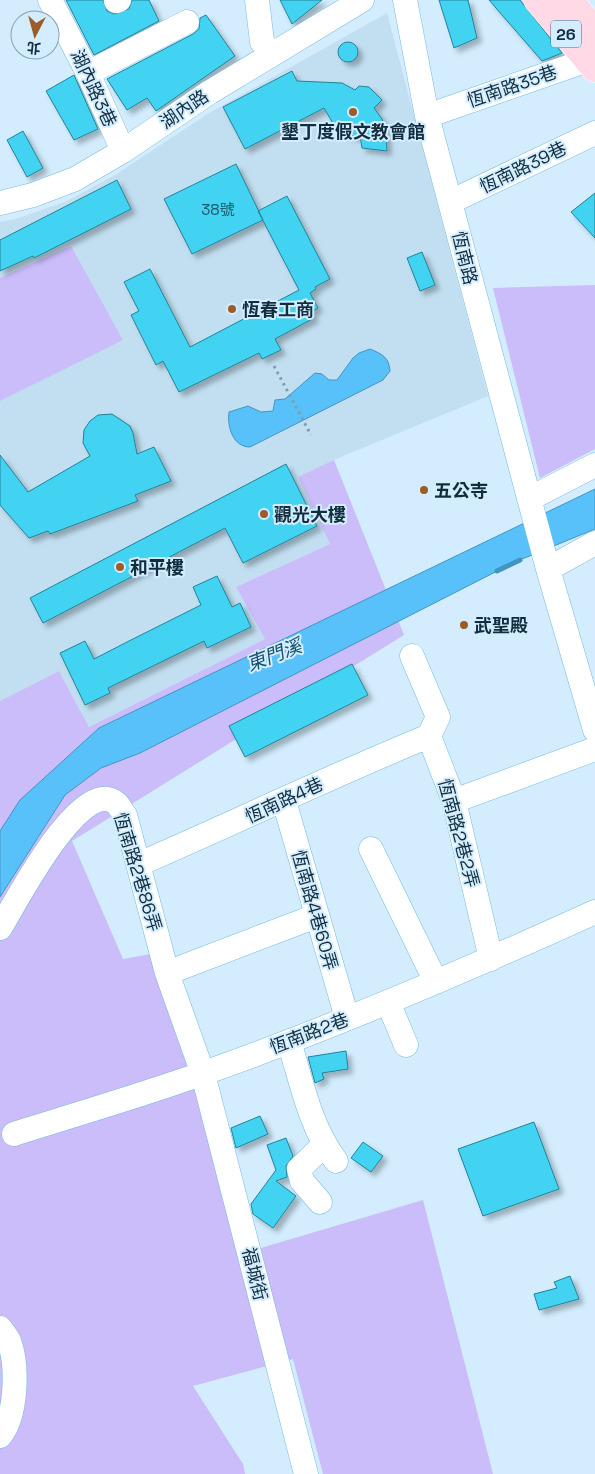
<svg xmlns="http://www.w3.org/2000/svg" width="595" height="1474" font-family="'Space Grotesk','Noto Sans TC',sans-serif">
	<defs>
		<filter id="shadow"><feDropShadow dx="4.5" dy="4.5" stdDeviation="2.5" flood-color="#0004"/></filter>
	</defs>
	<rect width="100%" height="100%" fill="#d3edfe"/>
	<path fill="#c2dff1" d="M 387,13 L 488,396 L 334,460 L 299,477 L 330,544 L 236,587 L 265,639 L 89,727 L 59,671 L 0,701 L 0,222 L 19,218 L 67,201 L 115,175 L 209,113 Z"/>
	<path fill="#cbbcfa" d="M 71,246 L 123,340 L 0,401 L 0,278 Z
		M 595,285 L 595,449 L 540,478 L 493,288 Z
		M 334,460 L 404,635 L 72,841 L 123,959 L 162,952 L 247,1252 L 423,1200 L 493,1474 L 323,1474 L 293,1359 L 193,1386 L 243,1464 L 245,1474 L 0,1474 L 0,701 L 59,671 L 89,727 L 265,639 L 236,587 L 330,544 L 298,477 Z"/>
	<path fill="#58c1f9" stroke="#4395c1" d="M 370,349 C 382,354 389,357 390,371 L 383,380 L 250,447 C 233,447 227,427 229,412 L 248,406 L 261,412 L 273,411 L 275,400 L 285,399 L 315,373 L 322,374 L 329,380 L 337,380 L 353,358 L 359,353 Z
		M 595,489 L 595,529 L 515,562 L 140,753 L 101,768 L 65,795 L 0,897 L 0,831 L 20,800 L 99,728 Z"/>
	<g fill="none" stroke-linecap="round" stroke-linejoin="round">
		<path stroke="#4395c1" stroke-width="5" d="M 497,571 L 520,560"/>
	</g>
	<path fill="#43d3f2" stroke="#228296" filter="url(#shadow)" d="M 66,0 L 103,0 L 107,11 L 114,14 L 129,9 L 132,0 L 149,0 L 159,21 L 94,55 Z
		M 280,0 L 322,0 L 292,24 Z
		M 439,0 L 468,0 L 477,38 L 454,48 Z
		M 489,0 L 520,0 L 562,53 L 542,61 Z
		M 206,15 L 235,56 L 156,111 L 147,98 L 127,110 L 107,79 L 193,34 L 199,29 L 200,18 Z
		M338 52a10 10 0 1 1 20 0a10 10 0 1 1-20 0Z
		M 292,71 L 297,81 L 342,83 L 355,90 L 359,86 L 369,87 L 382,100 L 374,108 L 382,119 L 386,133 L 387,151 L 362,148 L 360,136 L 351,136 L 341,132 L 334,125 L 324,108 L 245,149 L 223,107 Z
		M 74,75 L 98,129 L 74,140 L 46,91 Z
		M 23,131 L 43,168 L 27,177 L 7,140 Z
		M 236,164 L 263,220 L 192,254 L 164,199 Z
		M 117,180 L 131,209 L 34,258 L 33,256 L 0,271 L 0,240 Z
		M 595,193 L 595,238 L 571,212 Z
		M 287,196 L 330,279 L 315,287 L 316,289 L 310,293 L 318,308 L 311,312 L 314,318 L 275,339 L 281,350 L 262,359 L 259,353 L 179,392 L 163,361 L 156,365 L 131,315 L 139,311 L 124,282 L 150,269 L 190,347 L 299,290 L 258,211 Z
		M 422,252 L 435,285 L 420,291 L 407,258 Z
		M 112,414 L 130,426 L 133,433 L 137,454 L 154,447 L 171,481 L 135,495 L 138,501 L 50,534 L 48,531 L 29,538 L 0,505 L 0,455 L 28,492 L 90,456 L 83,443 L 84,430 L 90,421 L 98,415 Z
		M 286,464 L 317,526 L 243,563 L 225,528 L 43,623 L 30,598 Z
		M 217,576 L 232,607 L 240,603 L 251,627 L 207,648 L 204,641 L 108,688 L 110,693 L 85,705 L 60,653 L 85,641 L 94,659 L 127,642 L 201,605 L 193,587 Z
		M 352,664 L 368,695 L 245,757 L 229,726 Z
		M 346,1051 L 348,1069 L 322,1073 L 324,1079 L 315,1083 L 308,1057 Z
		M 260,1116 L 268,1134 L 236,1148 L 231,1128 Z
		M 534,1122 L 559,1189 L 483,1216 L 458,1149 Z
		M 286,1138 L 293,1156 L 286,1166 L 287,1177 L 276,1181 L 296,1196 L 273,1228 L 253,1214 L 251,1204 L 276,1170 L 267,1145 Z
		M 363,1142 L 383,1156 L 371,1172 L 351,1158 Z
		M 570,1276 L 579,1299 L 539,1310 L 534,1294 L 557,1288 L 554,1282 Z"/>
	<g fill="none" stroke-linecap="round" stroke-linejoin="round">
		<defs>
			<path id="minor" d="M 50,0 L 88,73 L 123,151
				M 257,0 L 262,42 L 272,54
				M 405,0 L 427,116 L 548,569 L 595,730
				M 116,1 L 119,0
				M 88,73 L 187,22
				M 427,116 L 588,60 L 595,54
				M 450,202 L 595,133
				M 0,203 L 33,195 L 75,179 L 123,151 L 210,92 L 362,0
				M 529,499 L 595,465
				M 548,569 L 595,543
				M 412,656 L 438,717 L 429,736 L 454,801 L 491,959
				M 284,801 L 347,1018
				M 454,801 L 595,749
				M 371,849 L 436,982
				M 139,864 C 236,822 331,776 429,736
				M 0,928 C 14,906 81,774 116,803 C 119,805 122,812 125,815 L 167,973 L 203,1074 L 306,1474
				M 167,973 L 316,916
				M 388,1002 L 406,1045
				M 289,1042 C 302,1083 310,1127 336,1161
				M 14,1134 C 77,1114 142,1095 204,1073 C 337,1026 467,970 595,912
				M 320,1202 L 302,1181 L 299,1169 L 324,1145
				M 0,1328 C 3,1332 7,1337 9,1341 C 18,1365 17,1416 0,1436"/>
			<path id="major" d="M 538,0 L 595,68
				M 569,0 L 595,32"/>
		</defs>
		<use href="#minor" stroke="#75b9e1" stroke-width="25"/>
		<use href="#major" stroke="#fff" stroke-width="29"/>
		<path stroke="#819cac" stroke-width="3" stroke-dasharray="2.5 4" stroke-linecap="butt" d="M 274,366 L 311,435"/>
		<use href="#minor" stroke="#fff" stroke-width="24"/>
		<use href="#major" stroke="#ffd9e6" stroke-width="28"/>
	</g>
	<g fill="#9c5b27" stroke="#d3edfe" stroke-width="2">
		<circle cx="353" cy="112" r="5"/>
		<circle cx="232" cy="309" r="5"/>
		<circle cx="424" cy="490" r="5"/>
		<circle cx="264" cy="514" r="5"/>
		<circle cx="120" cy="567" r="5"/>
		<circle cx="464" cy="625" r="5"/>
	</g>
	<g text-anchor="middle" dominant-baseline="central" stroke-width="4" stroke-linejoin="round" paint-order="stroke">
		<g font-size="15" fill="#1e576b">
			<text x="218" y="209">38號</text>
		</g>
		<rect fill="#d3edfe" stroke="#4c6778" stroke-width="1" x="551" y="20.5" width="30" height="27" rx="4"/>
		<g font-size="16" font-weight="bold" fill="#122e3e">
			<text x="566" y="34">26</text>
		</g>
		<g font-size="18" fill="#122e3e" stroke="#d3edfe">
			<text transform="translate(512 86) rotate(-19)">恆南路35巷</text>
			<text transform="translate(94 88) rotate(65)">湖內路3巷</text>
			<text transform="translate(184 109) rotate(-34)">湖內路</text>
			<text transform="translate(523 167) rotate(-26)">恆南路39巷</text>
			<text transform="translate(465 258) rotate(76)">恆南路</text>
			<text transform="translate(284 800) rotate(-25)">恆南路4巷</text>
			<text transform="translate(459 833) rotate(75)">恆南路2巷2弄</text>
			<text transform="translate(138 872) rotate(73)">恆南路2巷86弄</text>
			<text transform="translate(315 910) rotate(74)">恆南路4巷60弄</text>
			<text transform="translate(309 1033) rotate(-21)">恆南路2巷</text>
			<text transform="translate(255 1274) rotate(76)">福城街</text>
		</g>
		<g font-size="18" font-weight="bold" fill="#122e3e" stroke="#d3edfe" text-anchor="start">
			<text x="353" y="131" text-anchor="middle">墾丁度假文教會館</text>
			<text x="242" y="309">恆春工商</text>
			<text x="434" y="490">五公寺</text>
			<text x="274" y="514">觀光大樓</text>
			<text x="130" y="567">和平樓</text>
			<text x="474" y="625">武聖殿</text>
		</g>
		<g font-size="19" font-style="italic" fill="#17506d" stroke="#d3edfe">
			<text transform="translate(274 655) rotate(-21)">東門溪</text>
		</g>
	</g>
	<g transform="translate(35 35) rotate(186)"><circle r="24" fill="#d3edfe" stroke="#86a1b1"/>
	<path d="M0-4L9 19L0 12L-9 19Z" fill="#9c5b27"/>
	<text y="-8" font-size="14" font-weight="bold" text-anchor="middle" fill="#122e3e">北</text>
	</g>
</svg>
